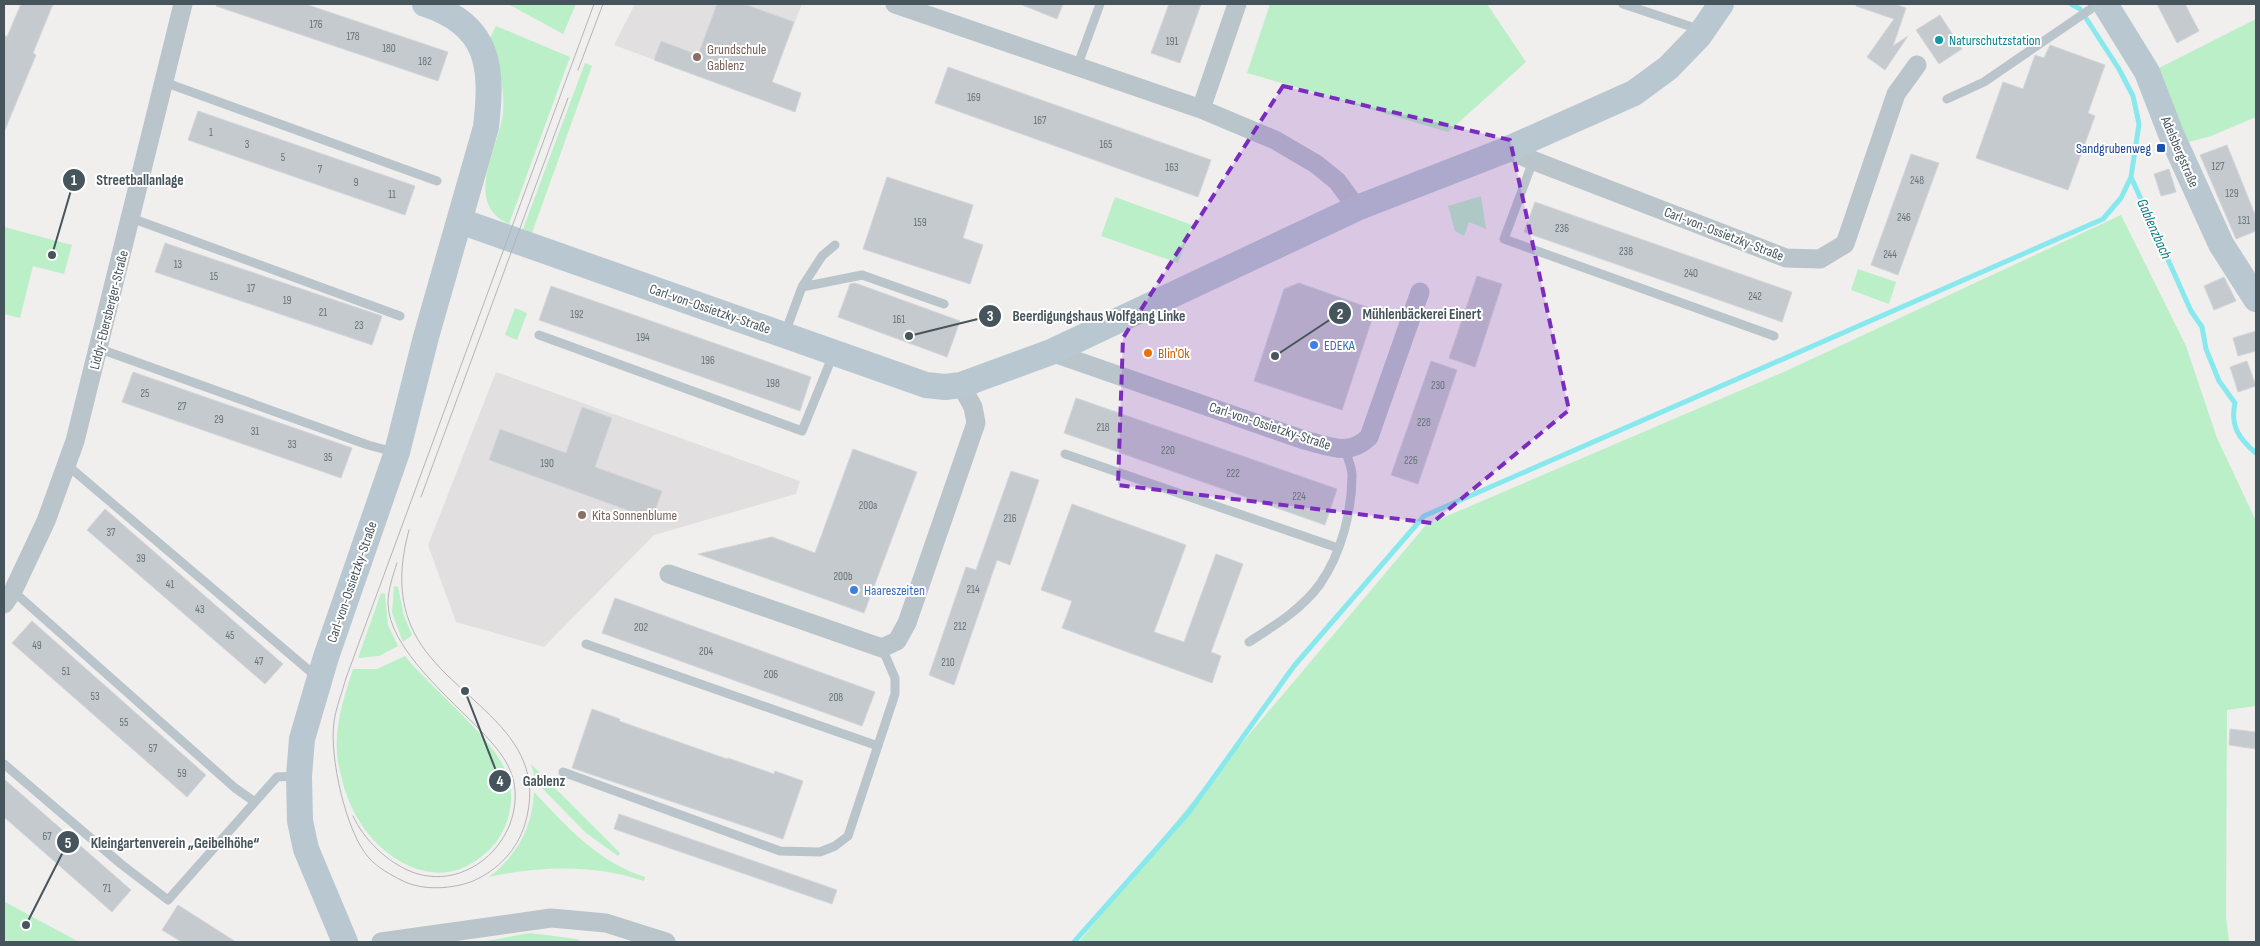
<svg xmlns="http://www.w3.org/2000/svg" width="2260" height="946" font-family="'Sofia Sans Condensed',sans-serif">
	<rect width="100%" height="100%" fill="#f1eeee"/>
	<path fill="#e2dfe0" d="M 635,4 L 802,4 L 781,58 L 751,47 L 742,71 L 801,93 L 795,112 L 614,45 Z
		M 496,372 L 800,481 L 796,494 L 654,535 L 544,647 L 456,622 L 428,545 Z"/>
	<path fill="#bbefc7" d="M 508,4 L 576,4 L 563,34 Z
		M 1270,4 L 1487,4 L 1526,62 L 1448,132 L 1247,73 Z
		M 2256,19 L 2256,117 L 2211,136 L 2189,142 L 2153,71 Z
		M 496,26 L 570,57 L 509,224 C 462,203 499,148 503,113 C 505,87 498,63 490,38 Z
		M 585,63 L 592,66 L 532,233 L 523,229 Z
		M 1481,196 L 1486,229 L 1469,222 L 1464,236 L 1455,231 L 1448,206 Z
		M 1115,197 L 1192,225 L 1178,263 L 1101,236 Z
		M 2121,215 L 2186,346 L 2217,438 L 2256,521 L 2256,706 L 2227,710 L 2226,917 L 2229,942 L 1079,942 L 1192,802 L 1426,525 L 1786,371 Z
		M 4,227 L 72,245 L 64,274 L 33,266 L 20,318 L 4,314 Z
		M 1858,269 L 1896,282 L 1889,304 L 1851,290 Z
		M 515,308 L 527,313 L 517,340 L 505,335 Z
		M 394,586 L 398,587 L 404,616 L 412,635 L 403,642 L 392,613 Z
		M 381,593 L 385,594 L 388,625 L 398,646 L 379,656 L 358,658 Z
		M 405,656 C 433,691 493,736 508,776 C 514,795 511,814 503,831 C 495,847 481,859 465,867 C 424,886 378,854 358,819 C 347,801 342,782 338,762 C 333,730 343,700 353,669 L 377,669 Z
		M 531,764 L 620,853 L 618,856 L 586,833 L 536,782 Z
		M 534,792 C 567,827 598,862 645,877 L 644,881 C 594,864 540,866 489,877 C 518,854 532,828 534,792 Z
		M 4,901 L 7,903 L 79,942 L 4,942 Z
		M 530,933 L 577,939 L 581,942 L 481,942 Z"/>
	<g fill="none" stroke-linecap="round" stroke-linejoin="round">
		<path stroke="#87e8ed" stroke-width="5" d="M 2071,4 L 2080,9 L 2119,69 L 2133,96 L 2139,124 L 2131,177 L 2191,311 L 2202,327 L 2206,349 L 2219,381 L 2235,403 C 2230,426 2239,439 2256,453
			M 1074,942 L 1189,812 L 1294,666 L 1424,516 L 2103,219 L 2121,198 L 2131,177"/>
	</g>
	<path fill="#c5cace" stroke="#d2d5da" d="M 21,4 L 53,4 L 33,53 L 36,55 L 4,132 L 4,35 L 7,37 Z
		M 217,4 L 305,4 L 448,52 L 438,81 L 216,6 Z
		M 717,4 L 744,4 L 794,22 L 772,82 L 801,93 L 795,112 L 654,60 L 661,41 L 698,55 Z
		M 1020,4 L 1063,4 L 1057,19 Z
		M 1169,4 L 1201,4 L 1180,63 L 1151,53 Z
		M 1856,4 L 1895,4 L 1906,8 L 1893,46 L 1908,36 L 1885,70 L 1867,57 L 1894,19 L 1856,6 Z
		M 2157,4 L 2185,4 L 2199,31 L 2177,43 Z
		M 1940,15 L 1962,49 L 1939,64 L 1916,30 Z
		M 2050,45 L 2105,65 L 2088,113 L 2095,116 L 2068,190 L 1976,158 L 2003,82 L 2023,89 L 2035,55 L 2044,58 Z
		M 948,67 L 1211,160 L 1198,197 L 935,103 Z
		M 198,111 L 415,186 L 405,215 L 188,140 Z
		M 2227,145 L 2256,217 L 2256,231 L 2236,239 L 2200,155 Z
		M 1911,154 L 1939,163 L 1898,275 L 1871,265 Z
		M 2169,169 L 2176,192 L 2161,196 L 2154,174 Z
		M 887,177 L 973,205 L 963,238 L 983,245 L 970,284 L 863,249 Z
		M 1535,202 L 1792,292 L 1782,322 L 1524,232 Z
		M 165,243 L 382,316 L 372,345 L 155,272 Z
		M 1477,276 L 1502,284 L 1475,367 L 1449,358 Z
		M 2224,277 L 2236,301 L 2214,310 L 2204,286 Z
		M 855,283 L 960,321 L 947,357 L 838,317 L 850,284 Z
		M 1299,283 L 1375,310 L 1342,410 L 1254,381 L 1284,289 Z
		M 551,286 L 811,377 L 800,411 L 539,320 Z
		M 2256,331 L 2256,351 L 2238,356 L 2233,338 Z
		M 1431,361 L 1457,370 L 1418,484 L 1391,475 Z
		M 2247,361 L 2256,386 L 2238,392 L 2230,367 Z
		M 133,372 L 352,448 L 341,478 L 122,402 Z
		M 1076,398 L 1337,489 L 1325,525 L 1064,433 Z
		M 582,407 L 612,418 L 595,467 L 662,491 L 652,519 L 489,460 L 500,429 L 566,453 Z
		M 853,449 L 917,472 L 864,613 L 698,554 L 772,537 L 815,553 Z
		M 1011,471 L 1039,480 L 1010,565 L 997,560 L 954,685 L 929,675 L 966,567 L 976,570 Z
		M 1072,504 L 1186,545 L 1154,632 L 1184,642 L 1216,554 L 1243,564 L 1211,652 L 1221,656 L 1212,683 L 1062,628 L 1072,601 L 1041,590 Z
		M 105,509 L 283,664 L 265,684 L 87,530 Z
		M 615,598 L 875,692 L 862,726 L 602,633 Z
		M 32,621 L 206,775 L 187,797 L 12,643 Z
		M 592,709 L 620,719 L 619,721 L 727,759 L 728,758 L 774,774 L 775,771 L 803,781 L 783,839 L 572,768 Z
		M 2230,729 L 2256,732 L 2256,749 L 2229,745 Z
		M 4,779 L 131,890 L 112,912 L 4,817 Z
		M 619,814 L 837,890 L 832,904 L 614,829 Z
		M 178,905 L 236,942 L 182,942 L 162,930 Z"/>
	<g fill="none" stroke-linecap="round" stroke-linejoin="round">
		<path stroke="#b9c5cb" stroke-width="9" d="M 1623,4 L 1701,30
			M 1077,67 L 1100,4
			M 164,82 L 437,181
			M 1947,99 L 1984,82 L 2098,4
			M 1533,161 L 1504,239 L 1774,336
			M 131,218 L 400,316
			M 802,287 L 822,256 L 835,245
			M 785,333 L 802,287 L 862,275 L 944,304
			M 539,335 L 802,431 L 833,355
			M 100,349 L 368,445 L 394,452
			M 1065,454 L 1338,548
			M 67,465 L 318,678
			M 13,591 L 235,788 L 255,802
			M 1249,642 C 1274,626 1302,609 1320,584 C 1341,554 1352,512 1352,475 C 1352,467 1347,457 1345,449
			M 586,644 L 878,746
			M 4,764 L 121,864 L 168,900 L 277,777 L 297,776
			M 563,772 L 780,851 L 820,852 L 835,846 L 848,836 L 895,694 L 895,678 L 882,648"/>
		<path stroke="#b9c5cb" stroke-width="19" d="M 895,4 L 1201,109 L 1275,140 L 1316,164 L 1337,181 L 1357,208
			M 1201,109 L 1237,4
			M 1506,150 L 1786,258 L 1820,259 L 1845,244 L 1896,94 L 1917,65
			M 1051,352 L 1304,440 C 1329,446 1349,457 1369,437 L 1420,292
			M 669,574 L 882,648 L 897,641 L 907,623 L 976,423 L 973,407 L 961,385
			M 4,604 L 13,591 L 46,521 L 75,441 L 183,4
			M 381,942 L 551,918 L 606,923 L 666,942"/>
		<path stroke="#b9c8d0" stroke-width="26" d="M 2105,4 L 2147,72 L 2171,134 L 2221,244 L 2256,299
			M 460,221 L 926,385 L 945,387 L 961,385 L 1051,352 L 1357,208 L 1506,150 L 1634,93 L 1668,68 L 1699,36 L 1721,4
			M 345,942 L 306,849 L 300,821 L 299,776 L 302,739 L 326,657 L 397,452 L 426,337 L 486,127 C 493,67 490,25 425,4"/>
		<path stroke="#b0b5b9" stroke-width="1" d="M 578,70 L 603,4
			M 421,497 L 568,98
			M 409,530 C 400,563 398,595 411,626 C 442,699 554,726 525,824 C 517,850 498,870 473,881 C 453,889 423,891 403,881 C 391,875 378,868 369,858 C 346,833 329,756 334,722 C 336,707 342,693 346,678 L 594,4
			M 353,816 C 364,840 387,862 412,872 C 465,892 519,844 515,790 C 513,766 498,749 482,732 C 452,700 388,648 388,603 C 388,590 393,575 397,563"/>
	</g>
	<path fill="#7b2cbf" fill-opacity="0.2" stroke="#7b2cbf" stroke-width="4" stroke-dasharray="10 6" stroke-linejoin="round" d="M 1283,86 L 1510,140 L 1569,410 L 1432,523 L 1118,485 L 1123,338 Z"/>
	<circle fill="#0f9aa8" stroke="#fff" stroke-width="2" cx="1939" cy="40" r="5"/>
	<g fill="#8d6e63" stroke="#fff" stroke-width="2">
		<circle cx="697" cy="57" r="5"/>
		<circle cx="582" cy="515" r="5"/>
	</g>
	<rect fill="#1a4fb4" stroke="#fff" stroke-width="2" x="2156" y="143" width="10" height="10" rx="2.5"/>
	<g fill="#3f7fe0" stroke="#fff" stroke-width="2">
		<circle cx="1314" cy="345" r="5"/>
		<circle cx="854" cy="590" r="5"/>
	</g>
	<circle fill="#e8710a" stroke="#fff" stroke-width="2" cx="1148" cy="353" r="5"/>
	<g text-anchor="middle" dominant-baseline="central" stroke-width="4" stroke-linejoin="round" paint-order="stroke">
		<g font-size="11" fill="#667278">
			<text x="316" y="24">176</text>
			<text x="353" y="36">178</text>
			<text x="1172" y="41">191</text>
			<text x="389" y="48">180</text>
			<text x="425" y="61">182</text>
			<text x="974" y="97">169</text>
			<text x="1040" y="120">167</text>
			<text x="211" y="132">1</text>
			<text x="247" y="144">3</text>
			<text x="1106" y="144">165</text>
			<text x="283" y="157">5</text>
			<text x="2218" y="166">127</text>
			<text x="1172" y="167">163</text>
			<text x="320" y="169">7</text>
			<text x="1917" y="180">248</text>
			<text x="356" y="182">9</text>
			<text x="2232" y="193">129</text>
			<text x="392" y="194">11</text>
			<text x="1904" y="217">246</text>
			<text x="2244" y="220">131</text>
			<text x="920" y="222">159</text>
			<text x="1562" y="228">236</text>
			<text x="1626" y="251">238</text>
			<text x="1890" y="254">244</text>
			<text x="178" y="264">13</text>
			<text x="1691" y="273">240</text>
			<text x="214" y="276">15</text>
			<text x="251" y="288">17</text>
			<text x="1755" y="296">242</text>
			<text x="287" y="300">19</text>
			<text x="323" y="312">21</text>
			<text x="577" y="314">192</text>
			<text x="899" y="319">161</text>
			<text x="359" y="325">23</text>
			<text x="643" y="337">194</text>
			<text x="708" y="360">196</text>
			<text x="773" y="383">198</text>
			<text x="1438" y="385">230</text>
			<text x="145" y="393">25</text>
			<text x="182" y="406">27</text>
			<text x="219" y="419">29</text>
			<text x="1424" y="422">228</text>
			<text x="1103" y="427">218</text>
			<text x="255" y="431">31</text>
			<text x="292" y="444">33</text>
			<text x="1168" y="450">220</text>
			<text x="328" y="457">35</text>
			<text x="1411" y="460">226</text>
			<text x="547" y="463">190</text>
			<text x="1233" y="473">222</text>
			<text x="1299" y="496">224</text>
			<text x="868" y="505">200a</text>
			<text x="1010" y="518">216</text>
			<text x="111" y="532">37</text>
			<text x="141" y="558">39</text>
			<text x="843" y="576">200b</text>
			<text x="170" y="584">41</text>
			<text x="973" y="589">214</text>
			<text x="200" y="609">43</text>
			<text x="960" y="626">212</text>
			<text x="641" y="627">202</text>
			<text x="230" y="635">45</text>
			<text x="37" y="645">49</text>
			<text x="706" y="651">204</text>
			<text x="259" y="661">47</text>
			<text x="948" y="662">210</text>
			<text x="66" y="671">51</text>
			<text x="771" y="674">206</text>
			<text x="95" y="696">53</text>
			<text x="836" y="697">208</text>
			<text x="124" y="722">55</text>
			<text x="153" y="748">57</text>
			<text x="182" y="773">59</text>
			<text x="47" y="836">67</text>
			<text x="107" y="888">71</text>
		</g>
		<g font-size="14" fill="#0d838f" stroke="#fff" text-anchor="start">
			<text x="1949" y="40">Naturschutzstation</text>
		</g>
		<g font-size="14" fill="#785e54" stroke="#fff" text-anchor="start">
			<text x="707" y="49">Grundschule<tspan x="707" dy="16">Gablenz</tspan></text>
			<text x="592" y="515">Kita Sonnenblume</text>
		</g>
		<g font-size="14" fill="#164399" stroke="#fff" text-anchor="end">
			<text x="2151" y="148">Sandgrubenweg</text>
		</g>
		<g font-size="14" fill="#46555c" stroke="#fff">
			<text transform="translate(2180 152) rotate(67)">Adelsbergstraße</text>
			<text transform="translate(1724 234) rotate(21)">Carl-von-Ossietzky-Straße</text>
			<text transform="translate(710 309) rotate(19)">Carl-von-Ossietzky-Straße</text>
			<text transform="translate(109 310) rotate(-76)">Liddy-Ebersberger-Straße</text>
			<text transform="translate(1270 426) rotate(18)">Carl-von-Ossietzky-Straße</text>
			<text transform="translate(352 582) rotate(-71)">Carl-von-Ossietzky-Straße</text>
		</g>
		<g font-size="14" fill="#366cbe" stroke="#fff" text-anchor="start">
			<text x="1324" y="345">EDEKA</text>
			<text x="864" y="590">Haareszeiten</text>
		</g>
		<g font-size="14" fill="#c56008" stroke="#fff" text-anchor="start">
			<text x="1158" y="353">Blin'Ok</text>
		</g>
		<g font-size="15" font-style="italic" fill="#0c7e84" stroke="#fff">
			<text transform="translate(2154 229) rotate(66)">Gablenzbach</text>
		</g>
	</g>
	<path fill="none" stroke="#46555c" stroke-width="2" d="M52 255L74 180M1275 356L1340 313M909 336L990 316M465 691L500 781M26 925L68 842"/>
	<g fill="#46555c" stroke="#fff" stroke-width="2">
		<circle cx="52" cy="255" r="5"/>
		<circle cx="1275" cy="356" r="5"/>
		<circle cx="909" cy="336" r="5"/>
		<circle cx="465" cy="691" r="5"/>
		<circle cx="26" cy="925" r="5"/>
		<circle cx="74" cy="180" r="12"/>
		<circle cx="1340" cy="313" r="12"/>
		<circle cx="990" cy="316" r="12"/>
		<circle cx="500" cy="781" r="12"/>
		<circle cx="68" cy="842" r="12"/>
	</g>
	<g font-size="15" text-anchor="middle" font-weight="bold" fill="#fff">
		<text x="74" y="185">1</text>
		<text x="1340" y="319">2</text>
		<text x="990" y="321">3</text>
		<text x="500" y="786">4</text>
		<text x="68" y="848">5</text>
	</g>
	<g font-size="15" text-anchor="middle" font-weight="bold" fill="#46555c" stroke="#fff" stroke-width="4" stroke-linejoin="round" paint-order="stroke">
		<text x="140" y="185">Streetballanlage</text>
		<text x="1422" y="319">Mühlenbäckerei Einert</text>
		<text x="1099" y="321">Beerdigungshaus Wolfgang Linke</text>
		<text x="544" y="786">Gablenz</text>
		<text x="175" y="848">Kleingartenverein „Geibelhöhe“</text>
	</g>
	<rect width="2260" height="946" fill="none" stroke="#46555c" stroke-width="10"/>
</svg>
